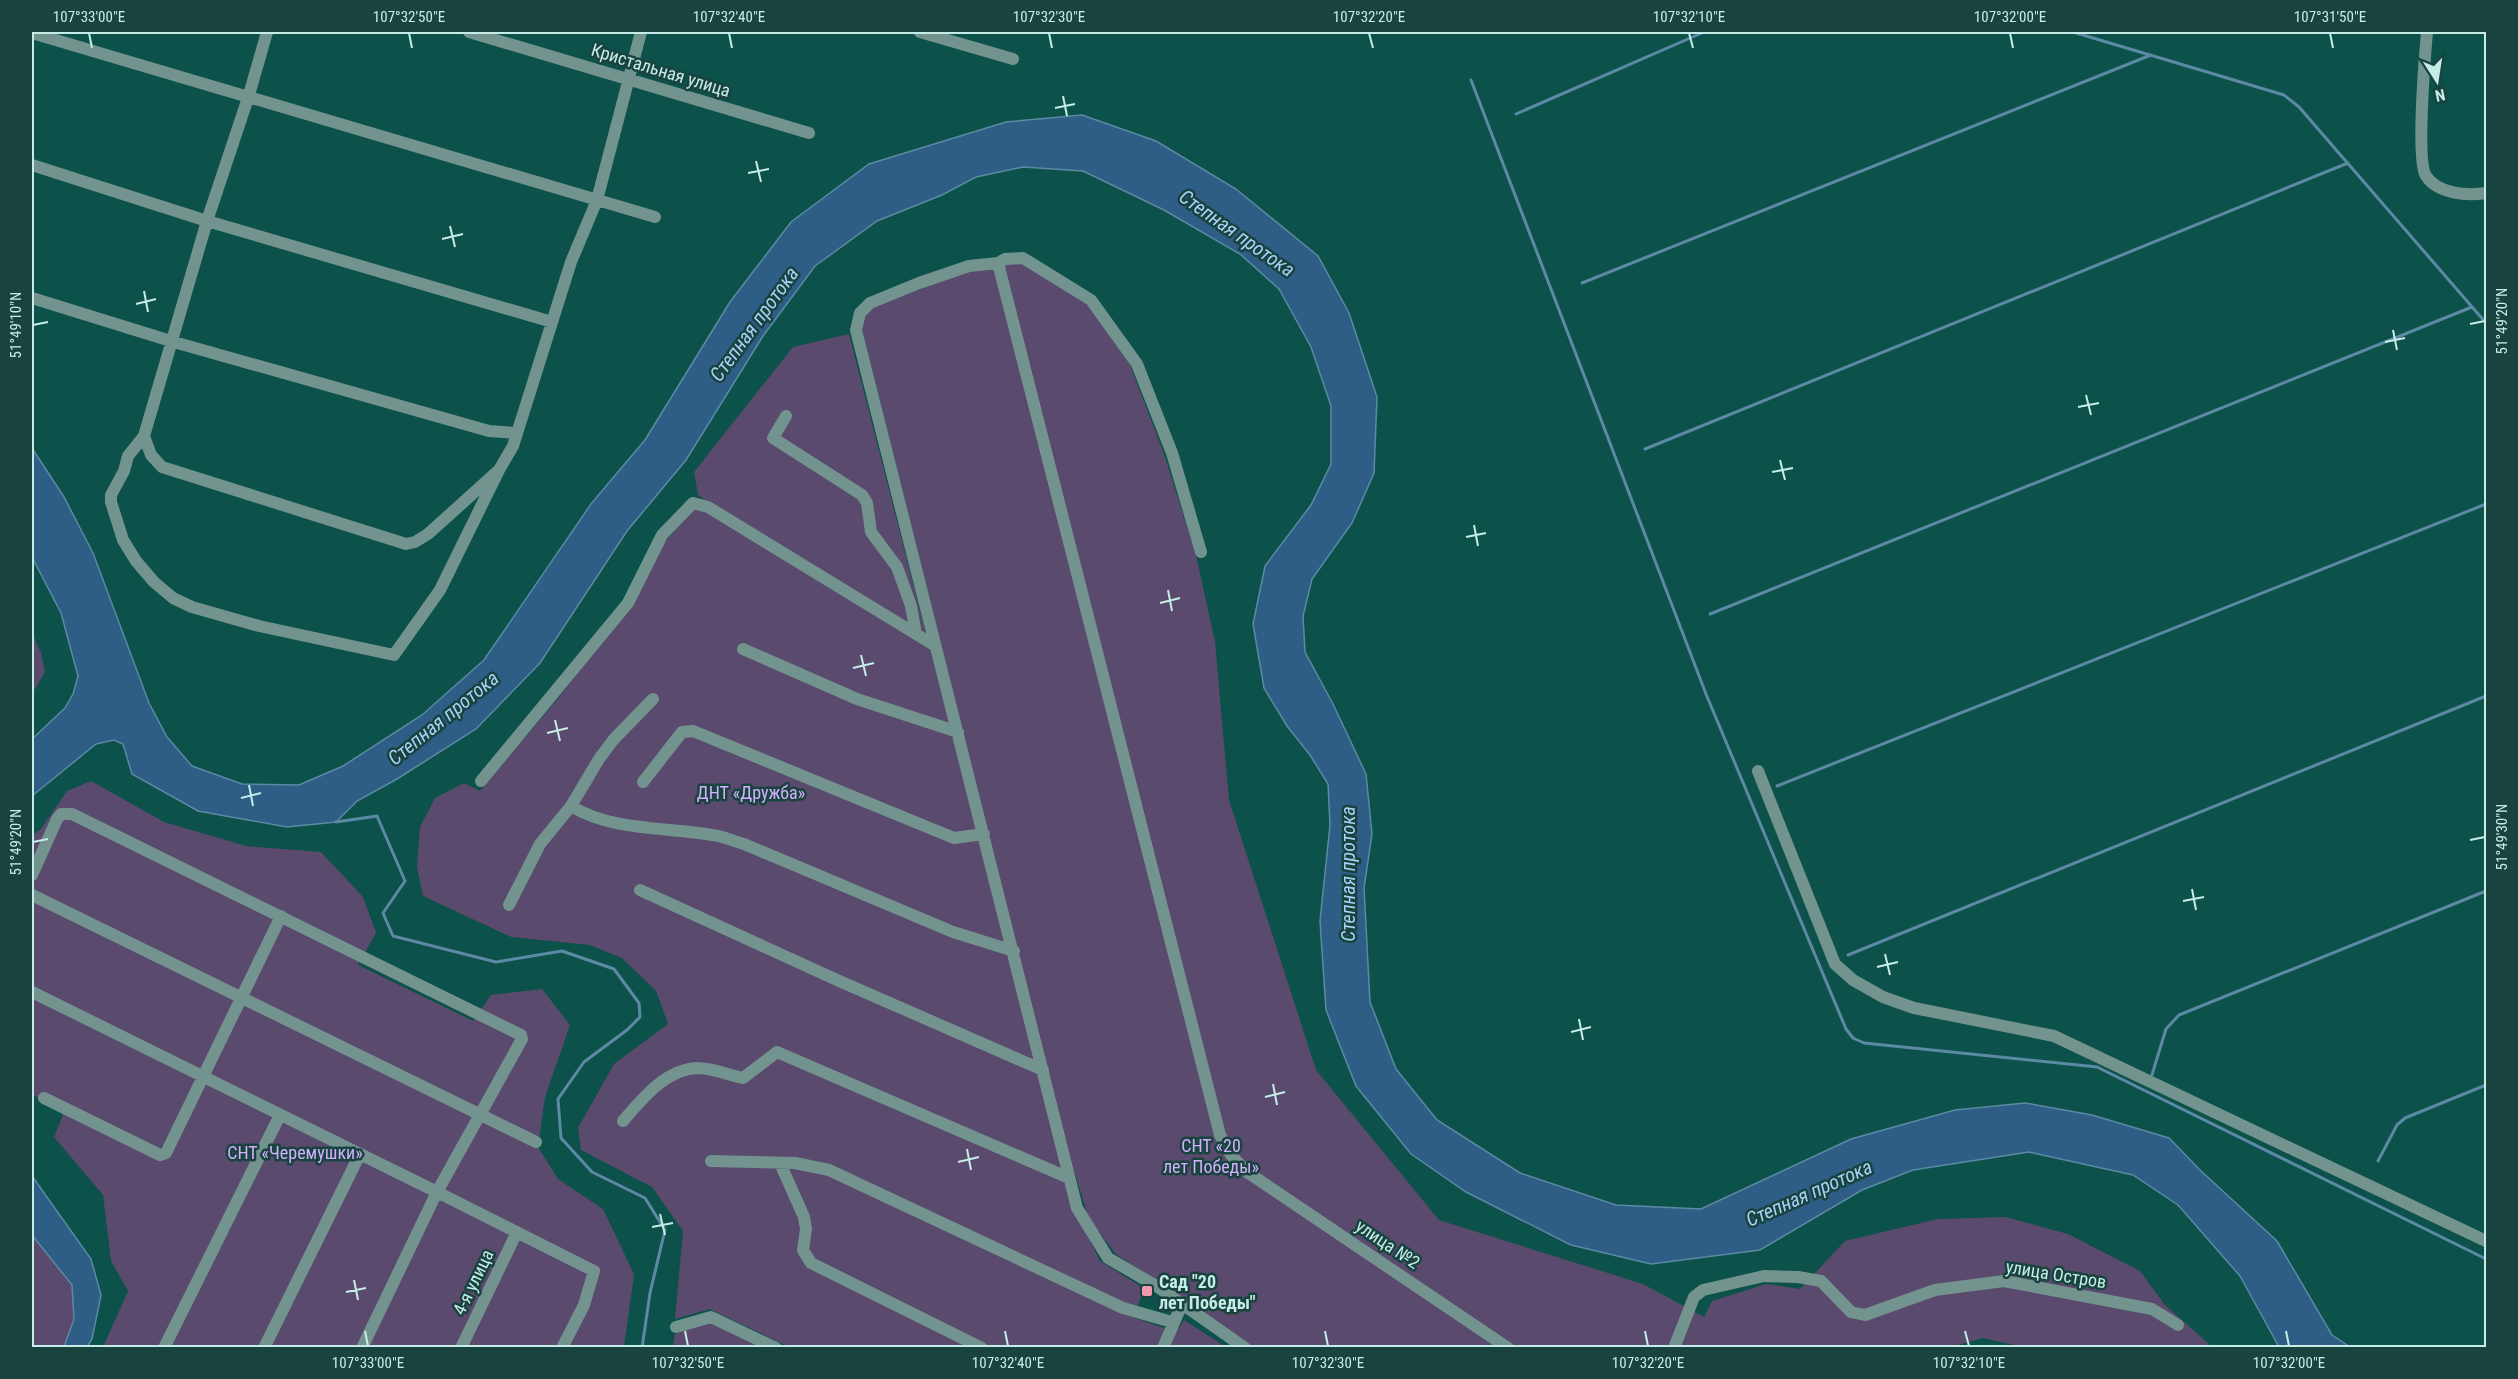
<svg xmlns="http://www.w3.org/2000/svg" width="2518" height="1379" font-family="'Roboto Condensed',sans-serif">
	<rect width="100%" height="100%" fill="#0d514b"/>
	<path fill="#5a4a6d" d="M 1021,262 L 1087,303 L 1130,365 L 1164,454 L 1196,555 L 1215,642 L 1229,800 L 1316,1070 L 1439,1220 L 1643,1284 L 1704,1317 L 1712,1301 L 1766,1284 L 1800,1289 L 1845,1241 L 1938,1219 L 2006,1217 L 2068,1234 L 2140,1271 L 2165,1305 L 2209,1344 L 2209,1347 L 2028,1348 L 1983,1338 L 1947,1348 L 1253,1347 L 1116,1254 L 1089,1219 L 1068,1151 L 861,325 L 868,309 L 970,270 Z
		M 849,334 L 1072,1203 L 1100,1261 L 1145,1289 L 1132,1317 L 1176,1332 L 1184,1320 L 1226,1347 L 789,1347 L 710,1309 L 675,1319 L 683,1231 L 652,1187 L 581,1150 L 578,1128 L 614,1064 L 668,1024 L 656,991 L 622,958 L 590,945 L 511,937 L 423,896 L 417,867 L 420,827 L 435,798 L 464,783 L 480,791 L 555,702 L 635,600 L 663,544 L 704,499 L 698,495 L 694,472 L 793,347 Z
		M 32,632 L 41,653 L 45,672 L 32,694 Z
		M 91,781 L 164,822 L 246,846 L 321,852 L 363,897 L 376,933 L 358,965 L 473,1021 L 491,995 L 542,989 L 570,1025 L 545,1097 L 538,1147 L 558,1179 L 603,1209 L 634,1274 L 624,1347 L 103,1347 L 128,1291 L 111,1261 L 103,1195 L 54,1137 L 65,1110 L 32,1095 L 32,835 L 41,829 L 67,791 Z
		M 32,1235 L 72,1285 L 74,1319 L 64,1347 L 32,1347 Z
		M 711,1320 L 768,1348 L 673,1348 L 675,1334 Z"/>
	<path fill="#2e5e86" stroke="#5c89a3" stroke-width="1.5" d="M 1082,115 L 1156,141 L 1236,189 L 1318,256 L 1349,313 L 1377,397 L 1374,473 L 1352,523 L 1312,579 L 1303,616 L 1305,652 L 1333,704 L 1366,774 L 1372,834 L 1364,888 L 1370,1002 L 1396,1069 L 1437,1120 L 1520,1173 L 1616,1205 L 1701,1209 L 1851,1139 L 1955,1110 L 2025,1103 L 2092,1115 L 2169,1138 L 2200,1170 L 2277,1241 L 2332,1335 L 2350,1347 L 2279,1347 L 2240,1276 L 2178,1205 L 2133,1175 L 2029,1152 L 1913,1170 L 1862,1190 L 1760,1250 L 1651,1264 L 1571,1245 L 1466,1192 L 1411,1154 L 1356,1086 L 1326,1010 L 1320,921 L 1330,825 L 1328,784 L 1310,755 L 1287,726 L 1264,688 L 1253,624 L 1265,566 L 1311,505 L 1331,464 L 1331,406 L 1311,347 L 1279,289 L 1240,254 L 1164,210 L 1083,171 L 1023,167 L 976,177 L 942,195 L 877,221 L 815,266 L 763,336 L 686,460 L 627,531 L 540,663 L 476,729 L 397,779 L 357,801 L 336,822 L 287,827 L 198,811 L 132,774 L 123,744 L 114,740 L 96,744 L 32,796 L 32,739 L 65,708 L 73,694 L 78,676 L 61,613 L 32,557 L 32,448 L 64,497 L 93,553 L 149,703 L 167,737 L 192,766 L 242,784 L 299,785 L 343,766 L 422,715 L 484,660 L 591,504 L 645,440 L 730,302 L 791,222 L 869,164 L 1006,122 Z
		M 32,1176 L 91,1259 L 101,1295 L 92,1339 L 87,1347 L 64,1347 L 74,1319 L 72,1285 L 32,1235 Z"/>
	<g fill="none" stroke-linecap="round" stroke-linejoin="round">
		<path stroke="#5c89a3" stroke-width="3" d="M 2073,32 L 2284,95 L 2299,107 L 2486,323
			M 1471,80 L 1706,694 L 1846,1029 L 1853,1038 L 1864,1043 L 2097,1067 L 2486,1259
			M 1516,114 L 1704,32
			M 1582,283 L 2151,55
			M 1645,449 L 2348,163
			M 1710,614 L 2472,307
			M 1777,786 L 2486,504
			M 336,822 L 377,816 L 405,881 L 383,913 L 393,936 L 496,962 L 562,951 L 614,969 L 639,1003 L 640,1017 L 627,1030 L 584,1062 L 558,1099 L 561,1138 L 592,1172 L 645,1198 L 665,1230 L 650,1293 L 642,1348
			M 1848,955 L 2486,696
			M 2151,1078 L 2166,1029 L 2179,1015 L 2486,891
			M 2378,1161 L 2397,1125 L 2405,1118 L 2486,1085"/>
		<path stroke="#73938f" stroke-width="12" d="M 267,32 L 249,95 L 207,221 L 144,436 L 128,456 L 124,471 L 111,495 L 111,502 L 123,540 L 136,561 L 154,582 L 173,598 L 192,607 L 259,626 L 394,655 L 440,590 L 499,470
			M 469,32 L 809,133
			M 920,32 L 1013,59
			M 2427,32 C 2425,55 2416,161 2426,176 C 2438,194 2467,196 2486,193
			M 32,33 L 655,217
			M 32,165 L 207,221 L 552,322
			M 998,263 L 1220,1135 L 1231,1155 L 1247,1172 L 1508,1348
			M 32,298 L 174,342 L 489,431 L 516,433
			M 786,416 L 773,438 L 862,495 L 867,503 L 871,532 L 897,567 L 911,606 L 916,634
			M 144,436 L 151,455 L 162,467 L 406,544 L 415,542 L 428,534 L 499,470 L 513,446 L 571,262 L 597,200 L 641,32
			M 1201,552 L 1172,453 L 1137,364 L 1091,300 L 1023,258 L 1005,259 L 998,263 L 969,266 L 919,283 L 870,303 L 860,313 L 856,330 L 1077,1208 L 1108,1258 L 1158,1287 L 1245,1348
			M 743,649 L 857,699 L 958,732
			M 1758,771 L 1835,964 L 1853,980 L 1883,997 L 1914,1008 L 2054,1036 L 2486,1241
			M 481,781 L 628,603 L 662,535 L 693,503 L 708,507 L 934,645
			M 643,782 L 682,732 L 693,731 L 954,838 L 984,834
			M 571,806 C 611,831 666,827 712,835 C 723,836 733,841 744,844 L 953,932 L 1014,951
			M 32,875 L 57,819 L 61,814 L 72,814 L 521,1035 L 522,1039 L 437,1192 L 594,1271 L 584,1305 L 562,1348
			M 640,890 L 837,980 L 1043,1070
			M 32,895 L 536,1142
			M 509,905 L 540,844 L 571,806 L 599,759 L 614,739 L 653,699
			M 32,992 L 437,1192 L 362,1348
			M 44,1098 L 160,1155 L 166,1153 L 281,916
			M 623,1121 C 642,1099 666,1069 697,1068 C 712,1068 729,1075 743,1078 L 777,1052 L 1069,1178
			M 711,1161 L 795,1163 L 829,1170 L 1123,1308 L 1172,1322
			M 780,1163 L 804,1217 L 806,1229 L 803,1250 L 811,1263 L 982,1348
			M 676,1327 L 711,1317 L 776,1348
			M 164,1348 L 280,1115
			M 264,1348 L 360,1154
			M 461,1348 L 517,1232
			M 1163,1348 L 1182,1304
			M 1674,1348 L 1694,1297 L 1703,1290 L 1764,1276 L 1798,1277 L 1821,1281 L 1851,1312 L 1865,1315 L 1935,1290 L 2004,1281 L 2152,1309 L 2178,1325"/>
	</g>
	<path fill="none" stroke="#c6ece7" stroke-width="2" d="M 89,33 L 92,48M 409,33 L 412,48M 729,33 L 732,48M 1049,33 L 1052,48M 1369,33 L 1373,48M 1689,33 L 1693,48M 2010,33 L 2013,48M 2330,33 L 2333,48M 1063,96 L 1067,116M 1055,108 L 1075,104M 756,161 L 761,182M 748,173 L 769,169M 450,226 L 455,247M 442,239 L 463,234M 144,291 L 148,312M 136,304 L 156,299M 2470,324 L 2485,321M 33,325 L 48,322M 2393,330 L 2397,350M 2385,342 L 2405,338M 2086,395 L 2091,415M 2078,407 L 2099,403M 1780,460 L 1785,480M 1772,472 L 1793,468M 1474,525 L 1478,546M 1466,537 L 1486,533M 1168,590 L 1172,611M 1160,603 L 1180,598M 861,655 L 866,676M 853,668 L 874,663M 555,720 L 560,741M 547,733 L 568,728M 249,785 L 253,806M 241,798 L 261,793M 2470,840 L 2485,837M 33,842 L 48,839M 2192,889 L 2196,910M 2183,901 L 2204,897M 1885,954 L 1890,975M 1877,967 L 1898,962M 1579,1019 L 1583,1040M 1571,1032 L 1591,1027M 1273,1084 L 1277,1105M 1265,1097 L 1285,1092M 967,1149 L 971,1170M 958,1162 L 979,1157M 660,1214 L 665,1235M 652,1227 L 673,1223M 354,1280 L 358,1300M 346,1292 L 366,1288M 365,1331 L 368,1346M 685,1331 L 688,1346M 1005,1331 L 1008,1346M 1325,1331 L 1328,1346M 1645,1331 L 1648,1346M 1965,1331 L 1969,1346M 2286,1331 L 2289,1346"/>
	<rect fill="#f29aad" stroke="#18433f" stroke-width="2" x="1141" y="1285" width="12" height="12" rx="3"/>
	<g text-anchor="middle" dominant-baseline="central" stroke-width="5" stroke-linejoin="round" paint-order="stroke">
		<g font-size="18" fill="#c6ece7" stroke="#18433f">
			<text transform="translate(661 70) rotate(17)">Кристальная улица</text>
			<text transform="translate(1388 1244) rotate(34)">улица №2</text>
			<text transform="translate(2056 1274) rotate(9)">улица Остров</text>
			<text transform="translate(473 1282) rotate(-64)">4-я улица</text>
		</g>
		<g font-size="18" fill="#d4affd" stroke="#18433f">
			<text x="751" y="792">ДНТ «Дружба»</text>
			<text x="1211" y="1145">СНТ «20<tspan x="1211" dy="21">лет Победы»</tspan></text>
			<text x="295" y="1152">СНТ «Черемушки»</text>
		</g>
		<g font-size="18" font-weight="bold" fill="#c6ece7" stroke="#18433f" text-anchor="start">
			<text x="1159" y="1281">Сад "20<tspan x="1159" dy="21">лет Победы"</tspan></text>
		</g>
		<g font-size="20" font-style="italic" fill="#a7d1f6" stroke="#18433f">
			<text transform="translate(1237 233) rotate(35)">Степная протока</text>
			<text transform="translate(754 324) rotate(-54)">Степная протока</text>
			<text transform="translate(443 718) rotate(-39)">Степная протока</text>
			<text transform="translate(1348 874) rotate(-90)">Степная протока</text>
			<text transform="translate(1809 1193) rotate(-24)">Степная протока</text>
		</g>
	</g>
	<rect width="2518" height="1379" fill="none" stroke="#18433f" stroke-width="66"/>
	<g transform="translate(2437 81) rotate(168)" stroke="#18433f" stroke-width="4.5" paint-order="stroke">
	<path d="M0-4.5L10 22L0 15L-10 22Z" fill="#c6ece7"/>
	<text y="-9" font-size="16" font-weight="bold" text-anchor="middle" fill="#c6ece7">N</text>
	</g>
	<rect x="33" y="33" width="2452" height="1313" fill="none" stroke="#c6ece7" stroke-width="2"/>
	<g font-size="15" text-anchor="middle" fill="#c6ece7">
		<text x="89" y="22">107°33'00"E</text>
		<text x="409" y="22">107°32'50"E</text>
		<text x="729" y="22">107°32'40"E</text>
		<text x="1049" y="22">107°32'30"E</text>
		<text x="1369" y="22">107°32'20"E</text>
		<text x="1689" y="22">107°32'10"E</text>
		<text x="2010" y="22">107°32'00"E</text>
		<text x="2330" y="22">107°31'50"E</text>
		<text transform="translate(2502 321) rotate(-90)" y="5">51°49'20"N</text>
		<text transform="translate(16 325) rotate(-90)" y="5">51°49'10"N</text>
		<text transform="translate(2502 837) rotate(-90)" y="5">51°49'30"N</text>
		<text transform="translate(16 842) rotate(-90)" y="5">51°49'20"N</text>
		<text x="368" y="1368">107°33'00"E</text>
		<text x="688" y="1368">107°32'50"E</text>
		<text x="1008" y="1368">107°32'40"E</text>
		<text x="1328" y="1368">107°32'30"E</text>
		<text x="1648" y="1368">107°32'20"E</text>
		<text x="1969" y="1368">107°32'10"E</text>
		<text x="2289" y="1368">107°32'00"E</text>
	</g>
</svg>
